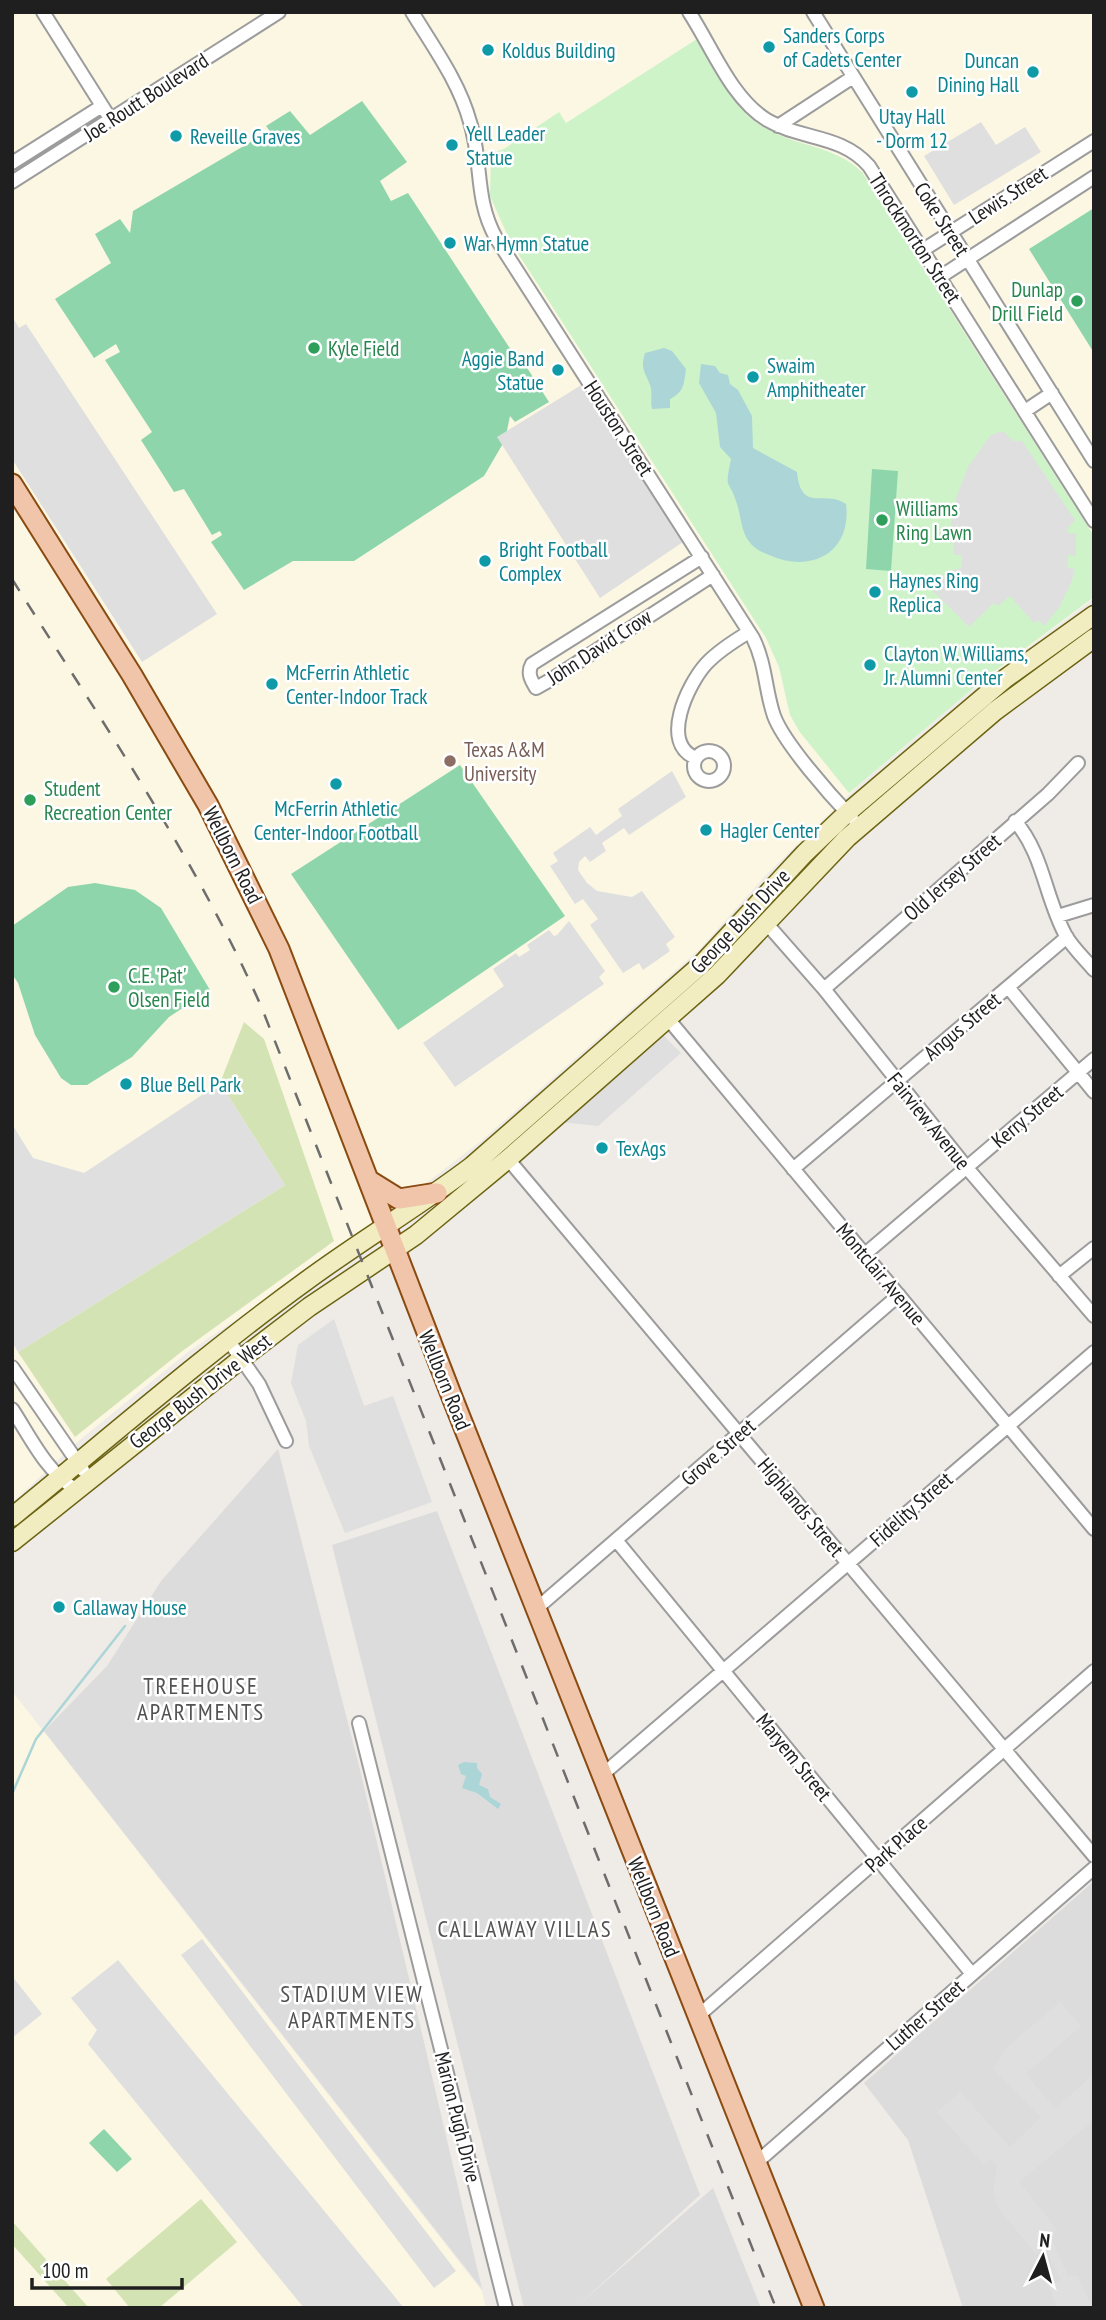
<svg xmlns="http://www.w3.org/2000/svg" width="1106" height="2320" font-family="'PT Sans Narrow',sans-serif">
	<rect width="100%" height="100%" fill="#efebe7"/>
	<path fill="#dddcdc" d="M 278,1449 L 360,1770 L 482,2289 L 44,1731 L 107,1666 L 161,1581 Z
		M 437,1511 L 700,2195 L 576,2307 L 713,2188 L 761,2308 L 524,2308 L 332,1545 Z
		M 1094,1881 L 1094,2308 L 963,2308 L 908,2140 L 864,2083 Z"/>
	<path fill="#fbf7e3" d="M 12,12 L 1094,12 L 1094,598 L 969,692 L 859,785 L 766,875 L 699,950 L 481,1141 L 339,1250 L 188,1352 L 76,1443 L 12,1503 Z
		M 12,1691 L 482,2291 L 486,2308 L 12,2308 Z"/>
	<path fill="#d3e3b3" d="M 244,1022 L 264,1039 L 334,1241 L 181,1352 L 75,1437 L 18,1352 L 285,1185 L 220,1083 Z
		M 201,2199 L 237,2242 L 159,2308 L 130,2308 L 106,2279 Z
		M 12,2221 L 89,2308 L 69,2308 L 12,2244 Z"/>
	<path fill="#cef3c9" d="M 697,39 C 716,70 732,110 765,128 C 797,147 834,145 862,172 L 1094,536 L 1094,597 L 983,680 L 849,793 L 799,731 L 790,715 L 779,667 L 766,638 L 510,241 L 490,196 L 491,153 L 504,149 L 559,112 L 566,123 Z"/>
	<path fill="#8ed5ac" d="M 362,101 L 407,162 L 380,181 L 391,201 L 408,193 L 515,356 L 509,361 L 513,366 L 522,360 L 549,402 L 515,422 L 510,416 L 505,440 L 484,476 L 354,561 L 293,561 L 244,590 L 211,542 L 222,535 L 220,531 L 212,535 L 184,489 L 174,492 L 141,440 L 152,432 L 105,360 L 120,352 L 116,344 L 94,358 L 55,299 L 111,263 L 95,234 L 120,219 L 130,233 L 133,211 L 254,140 L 278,142 L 266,126 L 290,111 L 310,135 Z
		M 1094,208 L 1094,353 L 1029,249 Z
		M 872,469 L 898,471 L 891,571 L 866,569 Z
		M 460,765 L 565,916 L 398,1030 L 291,874 Z
		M 95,883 L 135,890 L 161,908 L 210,990 L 169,1017 L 132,1057 L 87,1085 L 71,1085 L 61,1078 L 35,1035 L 18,983 L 12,974 L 12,926 L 68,887 Z
		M 104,2129 L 132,2159 L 117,2172 L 89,2143 Z"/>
	<path fill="#dfdfdf" d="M 981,122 L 996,145 L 1025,127 L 1041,152 L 954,205 L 924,156 Z
		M 12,316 L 19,328 L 26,324 L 217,614 L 142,662 L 12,459 Z
		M 583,384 L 686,540 L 600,598 L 497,437 Z
		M 1003,431 L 1013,441 L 1022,441 L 1075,520 L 1067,529 L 1068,533 L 1076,533 L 1076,556 L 1068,555 L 1067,567 L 1075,569 L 1071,583 L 1060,606 L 1044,626 L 1039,620 L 1034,623 L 1010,596 L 998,606 L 994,603 L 969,627 L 933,591 L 950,571 L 961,568 L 962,555 L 954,555 L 951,525 L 957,495 L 969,465 L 991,435 Z
		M 672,771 L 686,797 L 629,835 L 624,828 L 602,843 L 606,851 L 590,862 L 585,856 L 579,862 L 578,870 L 587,883 L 597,891 L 632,897 L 642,891 L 675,937 L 666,944 L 670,951 L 643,970 L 639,963 L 623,973 L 590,925 L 598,919 L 583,899 L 575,904 L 550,866 L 558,861 L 553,853 L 590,827 L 596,835 L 622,816 L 618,809 Z
		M 569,921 L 605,971 L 599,977 L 604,984 L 455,1087 L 423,1043 L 504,986 L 493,969 L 516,953 L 519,957 L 530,950 L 527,945 L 549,930 L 554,936 L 557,935 Z
		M 663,1035 L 681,1053 L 598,1126 L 561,1122 Z
		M 220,1083 L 285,1185 L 18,1352 L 12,1342 L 12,1124 L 33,1158 L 84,1173 Z
		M 334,1319 L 364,1406 L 393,1396 L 432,1502 L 345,1533 L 309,1446 L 306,1421 L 291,1383 L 298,1345 Z
		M 202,1939 L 456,2271 L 434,2288 L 181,1955 Z
		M 118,1960 L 404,2308 L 304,2308 L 88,2044 L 97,2030 L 71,1998 Z
		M 12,1976 L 42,2014 L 12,2038 Z
		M 1060,2002 L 1081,2026 L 1026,2074 L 1055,2109 L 1094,2074 L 1094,2120 L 1019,2182 L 1056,2228 L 1051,2238 L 1068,2276 L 1078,2276 L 1092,2308 L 1057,2308 L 1049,2287 L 1061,2280 L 1045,2248 L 1035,2253 L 998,2208 L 993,2190 L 997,2166 L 991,2159 L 984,2165 L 937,2112 L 960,2092 L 1010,2147 L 1041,2117 L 993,2069 L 1005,2049 Z"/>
	<path fill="#acd5d7" d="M 664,348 L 672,351 L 686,369 C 684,384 684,392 670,399 L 670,408 L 652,409 C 650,401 653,393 650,385 C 645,371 640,370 645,353 Z
		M 701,364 L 715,366 L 720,373 L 728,375 L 730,384 L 738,390 L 752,416 L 753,448 L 797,472 C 801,514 825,489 846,504 C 852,553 811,574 769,555 C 761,552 753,548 748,540 C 741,530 741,516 737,504 C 729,477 724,493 731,459 L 720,447 L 716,413 L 699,383 Z
		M 464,1762 L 477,1763 L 477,1768 L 482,1774 L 479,1785 L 488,1789 L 490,1797 L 501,1804 L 498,1809 L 477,1793 L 462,1788 L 466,1776 L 461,1774 L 458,1765 Z"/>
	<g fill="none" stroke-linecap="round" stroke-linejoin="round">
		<path stroke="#acd5d7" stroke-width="2.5" d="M 12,1794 L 36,1739 L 125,1626"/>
		<defs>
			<path id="street" d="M 43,12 L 111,120
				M 412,12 C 434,48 459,82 470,122 C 483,163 474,198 496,238 L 753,638 C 766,664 765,690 774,716 C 784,743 831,796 852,818
				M 689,12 C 712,47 731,98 767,120 C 801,140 841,134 869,166 L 1094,521
				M 813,12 L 1094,461
				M 778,126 L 853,77
				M 12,163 L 102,106
				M 12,182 L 279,12
				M 923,250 L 1094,141
				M 940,277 L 1094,177
				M 1025,411 L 1052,393
				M 702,557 L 532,664 C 527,673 531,680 536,688 L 552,679 L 713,575
				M694 766a15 15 0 1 1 30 0a15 15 0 1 1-30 0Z
				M 696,758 C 659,744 688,684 706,664 C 718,651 734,641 749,632
				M 1015,821 C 1044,855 1045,898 1066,936 C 1073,948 1085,959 1094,970
				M 1058,916 L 1094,905
				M 767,924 L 824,989 L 967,1168 L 1094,1316
				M 1008,987 L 1094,1092
				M 824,989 L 1048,794 L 1078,763
				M 669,1020 L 1094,1529
				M 508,1159 L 1094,1856
				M 793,1169 L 1067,937
				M 865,1254 L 1094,1059
				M 1059,1276 L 1094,1248
				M 228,1340 L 259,1384 L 286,1441
				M 12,1367 L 83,1470
				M 12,1409 C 31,1438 46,1471 75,1489
				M 616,1540 L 972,1974
				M 536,1609 L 899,1295
				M 359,1723 L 506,2308
				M 602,1775 L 1094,1352
				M 698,2016 L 1094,1671
				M 756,2163 L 1094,1868"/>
			<path id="secondary" d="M 12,1517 C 109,1438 204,1355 306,1281 C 360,1241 418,1207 472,1166 L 702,964 L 805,853 L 847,813 L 1006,678 L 1094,615
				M 12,1542 L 241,1359 L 309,1307 L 416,1235 L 508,1159 L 717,975 L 847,838 L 995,711 L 1094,638"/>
			<path id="primary" d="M 12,484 L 132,675 L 208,805 L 279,949 L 452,1397 L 814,2308
				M 370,1181 L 399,1199 L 437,1193"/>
		</defs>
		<use href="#street" stroke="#9c9c9c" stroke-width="16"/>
		<use href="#secondary" stroke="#6b6412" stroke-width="21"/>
		<use href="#primary" stroke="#894b11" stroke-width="23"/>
		<use href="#street" stroke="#fff" stroke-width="12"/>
		<use href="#secondary" stroke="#f2ecc1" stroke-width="18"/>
		<use href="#primary" stroke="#f1c5a9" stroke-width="19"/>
		<path stroke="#6d6d6d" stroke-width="2.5" stroke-dasharray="14 14" stroke-linecap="butt" d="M 12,579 C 100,719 194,855 261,1006 L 776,2308"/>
	</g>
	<g fill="#0f9aa8" stroke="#fff" stroke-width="2.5">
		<circle cx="769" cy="47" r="7"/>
		<circle cx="488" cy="50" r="7"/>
		<circle cx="1033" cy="72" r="7"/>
		<circle cx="912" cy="92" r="7"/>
		<circle cx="176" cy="136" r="7"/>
		<circle cx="452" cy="145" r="7"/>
		<circle cx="450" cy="243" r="7"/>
		<circle cx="558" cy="370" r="7"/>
		<circle cx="753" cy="377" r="7"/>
		<circle cx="485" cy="561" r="7"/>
		<circle cx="875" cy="592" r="7"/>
		<circle cx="870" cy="665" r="7"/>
		<circle cx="272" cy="684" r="7"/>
		<circle cx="336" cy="784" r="7"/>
		<circle cx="706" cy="830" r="7"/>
		<circle cx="126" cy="1084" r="7"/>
		<circle cx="602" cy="1148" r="7"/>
		<circle cx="59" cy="1607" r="7"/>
	</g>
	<g fill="#2e9e5b" stroke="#fff" stroke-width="2.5">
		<circle cx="1077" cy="301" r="7"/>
		<circle cx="314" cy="348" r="7"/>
		<circle cx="882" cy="520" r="7"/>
		<circle cx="30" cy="800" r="7"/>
		<circle cx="114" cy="987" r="7"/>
	</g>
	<circle fill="#8d6e63" stroke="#fff" stroke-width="2.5" cx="450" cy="761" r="7"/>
	<g text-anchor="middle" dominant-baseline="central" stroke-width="5" stroke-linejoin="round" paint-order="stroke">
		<g font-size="21" fill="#0d838f" stroke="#fff" text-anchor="start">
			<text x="783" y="35">Sanders Corps<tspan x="783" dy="24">of Cadets Center</tspan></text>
			<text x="502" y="50">Koldus Building</text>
			<text x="1019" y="60" text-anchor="end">Duncan<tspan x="1019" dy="24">Dining Hall</tspan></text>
			<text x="912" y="116" text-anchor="middle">Utay Hall<tspan x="912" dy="24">- Dorm 12</tspan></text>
			<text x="466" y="133">Yell Leader<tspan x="466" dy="24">Statue</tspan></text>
			<text x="190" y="136">Reveille Graves</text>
			<text x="464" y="243">War Hymn Statue</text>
			<text x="544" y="358" text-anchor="end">Aggie Band<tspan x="544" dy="24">Statue</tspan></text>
			<text x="767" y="365">Swaim<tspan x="767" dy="24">Amphitheater</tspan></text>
			<text x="499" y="549">Bright Football<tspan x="499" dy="24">Complex</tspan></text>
			<text x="889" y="580">Haynes Ring<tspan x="889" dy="24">Replica</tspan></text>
			<text x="884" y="653">Clayton W. Williams,<tspan x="884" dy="24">Jr. Alumni Center</tspan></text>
			<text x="286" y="672">McFerrin Athletic<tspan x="286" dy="24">Center-Indoor Track</tspan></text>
			<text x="336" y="808" text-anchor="middle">McFerrin Athletic<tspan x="336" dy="24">Center-Indoor Football</tspan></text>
			<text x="720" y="830">Hagler Center</text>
			<text x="140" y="1084">Blue Bell Park</text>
			<text x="616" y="1148">TexAgs</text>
			<text x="73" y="1607">Callaway House</text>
		</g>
		<g font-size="21" fill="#1f1f1f" stroke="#fff">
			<text transform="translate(146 97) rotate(-33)">Joe Routt Boulevard</text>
			<text transform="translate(1008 195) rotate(-33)">Lewis Street</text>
			<text transform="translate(942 219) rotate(57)">Coke Street</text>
			<text transform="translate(915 238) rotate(57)">Throckmorton Street</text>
			<text transform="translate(619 428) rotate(57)">Houston Street</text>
			<text transform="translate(599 647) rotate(-33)">John David Crow</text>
			<text transform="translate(233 855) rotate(63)">Wellborn Road</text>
			<text transform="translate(952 877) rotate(-41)">Old Jersey Street</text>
			<text transform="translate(740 921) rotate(-47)">George Bush Drive</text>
			<text transform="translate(962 1026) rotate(-40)">Angus Street</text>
			<text transform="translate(1027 1116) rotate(-40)">Kerry Street</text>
			<text transform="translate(929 1121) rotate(51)">Fairview Avenue</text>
			<text transform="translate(881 1274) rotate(50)">Montclair Avenue</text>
			<text transform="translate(445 1380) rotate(68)">Wellborn Road</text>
			<text transform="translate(200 1391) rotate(-38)">George Bush Drive West</text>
			<text transform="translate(718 1452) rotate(-41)">Grove Street</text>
			<text transform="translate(801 1507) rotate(50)">Highlands Street</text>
			<text transform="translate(911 1509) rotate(-41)">Fidelity Street</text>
			<text transform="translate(794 1757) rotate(51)">Maryem Street</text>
			<text transform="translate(896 1844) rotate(-41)">Park Place</text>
			<text transform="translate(654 1907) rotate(68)">Wellborn Road</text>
			<text transform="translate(925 2015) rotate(-41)">Luther Street</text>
			<text transform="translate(458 2117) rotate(76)">Marion Pugh Drive</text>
		</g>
		<g font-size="21" fill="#27864d" stroke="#fff" text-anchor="start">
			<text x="1063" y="289" text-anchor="end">Dunlap<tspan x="1063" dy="24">Drill Field</tspan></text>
			<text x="328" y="348">Kyle Field</text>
			<text x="896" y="508">Williams<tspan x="896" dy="24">Ring Lawn</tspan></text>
			<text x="44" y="788">Student<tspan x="44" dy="24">Recreation Center</tspan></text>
			<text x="128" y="975">C.E. 'Pat'<tspan x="128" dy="24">Olsen Field</tspan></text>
		</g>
		<g font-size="21" fill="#785e54" stroke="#fff" text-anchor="start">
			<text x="464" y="749">Texas A&amp;M<tspan x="464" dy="24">University</tspan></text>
		</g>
		<g font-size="23" letter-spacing="2" fill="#525252" stroke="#fff">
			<text x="201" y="1685">TREEHOUSE<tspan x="201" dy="26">APARTMENTS</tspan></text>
			<text x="525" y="1928">CALLAWAY VILLAS</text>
			<text x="352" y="1993">STADIUM VIEW<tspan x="352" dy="26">APARTMENTS</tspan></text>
		</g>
	</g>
	<rect width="1106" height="2320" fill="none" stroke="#1f1f1f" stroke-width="28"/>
	<g transform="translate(1043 2257) rotate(6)" stroke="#ffffff" stroke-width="5" paint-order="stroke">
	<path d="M0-5L12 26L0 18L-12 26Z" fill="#1f1f1f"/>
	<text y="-10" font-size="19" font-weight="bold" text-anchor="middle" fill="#1f1f1f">N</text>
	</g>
	<path d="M32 2278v10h150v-10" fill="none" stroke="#1f1f1f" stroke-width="3.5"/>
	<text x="42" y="2278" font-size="21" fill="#1f1f1f" stroke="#ffffff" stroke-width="5" paint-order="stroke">100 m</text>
</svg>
